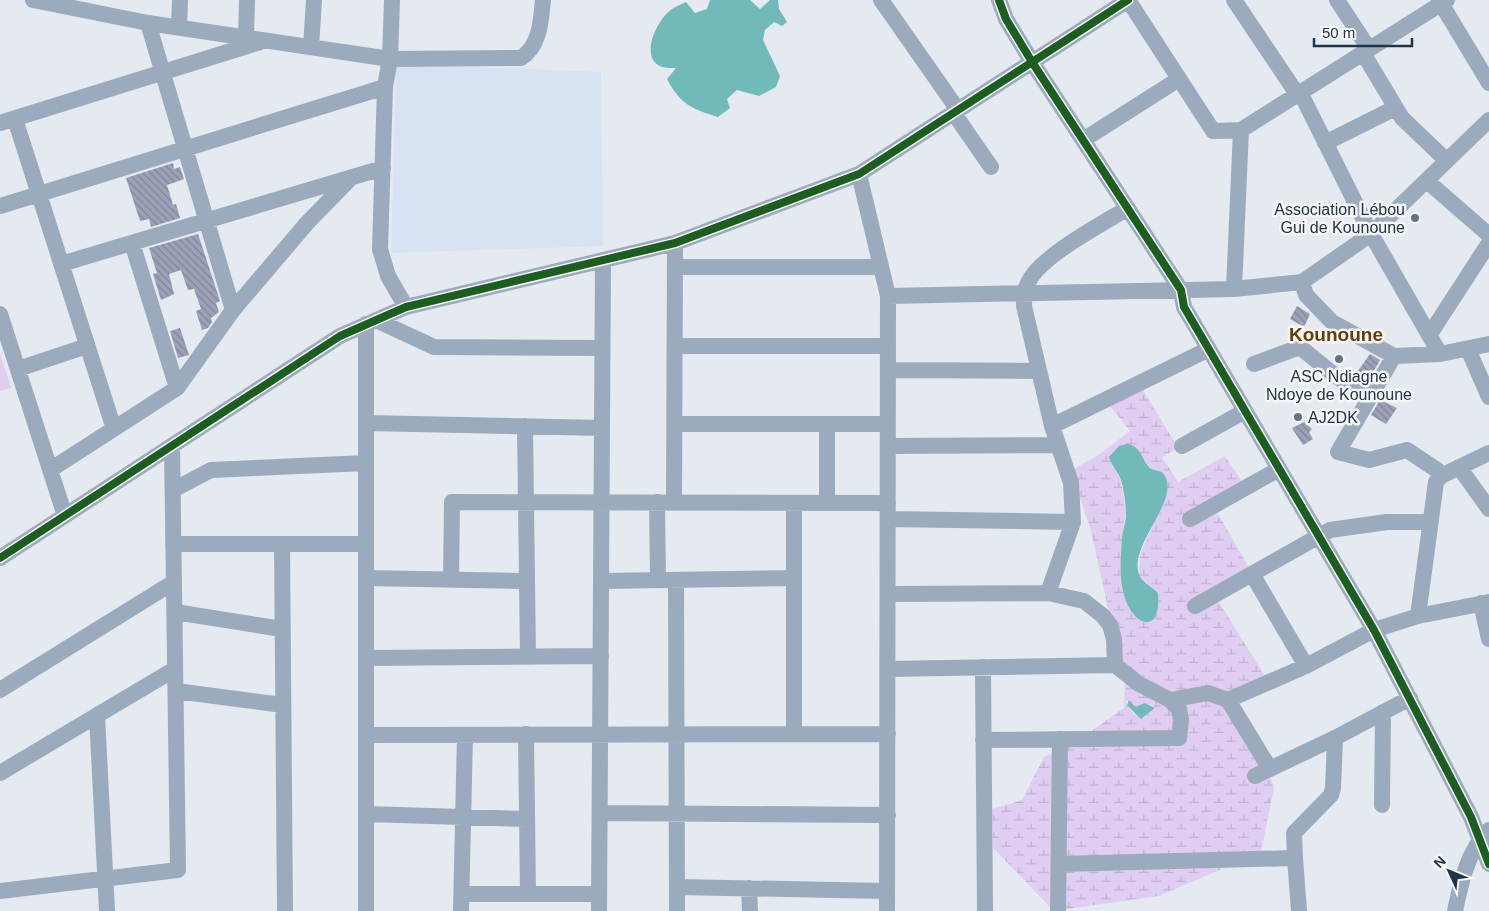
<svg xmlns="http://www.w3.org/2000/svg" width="1489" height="911" font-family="Arial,sans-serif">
	<defs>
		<pattern id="wetland-marsh" width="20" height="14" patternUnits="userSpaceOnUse" patternTransform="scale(1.25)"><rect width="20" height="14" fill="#e0cdf2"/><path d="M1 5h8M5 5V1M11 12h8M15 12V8" fill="none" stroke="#c0b1d1"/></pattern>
		<pattern id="building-back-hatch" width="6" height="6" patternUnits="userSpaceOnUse" patternTransform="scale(1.25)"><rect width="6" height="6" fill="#9ca1b7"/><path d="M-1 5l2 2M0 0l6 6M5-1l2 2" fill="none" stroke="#7f8497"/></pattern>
	</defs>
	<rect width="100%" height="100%" fill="#e5eaf0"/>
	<path fill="#d7e3f3" d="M 396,64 L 601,72 L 603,246 L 391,253 Z"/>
	<path fill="#e0cdf2" d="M 0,353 L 11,388 L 0,391 Z"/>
	<path fill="url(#wetland-marsh)" fill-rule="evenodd" d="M 1143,390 L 1178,448 L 1162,457 L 1178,482 L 1225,456 L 1243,483 L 1210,500 L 1255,578 L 1217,599 L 1265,676 L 1220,695 L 1259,745 L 1274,788 L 1261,852 L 1159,896 L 1054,911 L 993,848 L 992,809 L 1022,800 L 1044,757 L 1077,741 L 1124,708 L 1125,684 L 1090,527 L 1070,471 L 1100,454 L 1130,431 L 1110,406 ZM 1145,461 L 1151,469 L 1156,471 L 1165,499 L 1140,554 L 1139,575 L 1148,584 L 1122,579 L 1122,536 L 1126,512 L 1121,480 L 1110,462 ZM 1127,700 L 1135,707 L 1149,704 L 1154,706 L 1144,718 C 1136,717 1131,711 1126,703 Z"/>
	<path fill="#72bab9" d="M 710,0 L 750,0 L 760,9 L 770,0 L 778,0 L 779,9 L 787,22 L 782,26 L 774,22 L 765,30 L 763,40 L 780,76 L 776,87 L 759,96 L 737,90 L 727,99 L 730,108 L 718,117 C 692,109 680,104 667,79 L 676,68 C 671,68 664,68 660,66 C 639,56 658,18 672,9 C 676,6 682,4 686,2 L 695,13 L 707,9 Z
		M 1127,444 C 1142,446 1141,460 1151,469 L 1162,472 C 1185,497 1128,544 1139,574 C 1142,582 1153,588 1158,593 C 1162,637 1131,627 1123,591 C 1119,575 1121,554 1122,537 C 1123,529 1126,522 1126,514 C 1126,505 1124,490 1121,480 C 1118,471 1111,466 1109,457 L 1119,446 Z
		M 1129,700 L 1135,707 L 1145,703 L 1155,708 L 1141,719 L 1127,705 Z"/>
	<path fill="url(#building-back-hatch)" d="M 173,163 L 174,169 L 180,167 L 184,179 L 167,185 L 173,205 L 176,204 L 180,218 L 151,227 L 149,219 L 140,221 L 126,178 Z
		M 198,234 L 220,301 L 216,303 L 219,312 L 211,318 L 212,322 L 208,328 L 202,330 L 196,311 L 201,309 L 194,289 L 188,290 L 181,270 L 169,274 L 174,294 L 161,300 L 153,274 L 157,273 L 149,248 Z
		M 1297,306 L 1310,314 L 1304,327 L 1290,319 Z
		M 180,328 L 189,355 L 178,358 L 170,331 Z
		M 1370,354 L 1380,360 L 1367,383 L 1355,375 Z
		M 1380,400 L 1397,408 L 1386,424 L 1371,415 Z
		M 1304,422 L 1312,429 L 1309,432 L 1313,439 L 1303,445 L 1292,428 Z"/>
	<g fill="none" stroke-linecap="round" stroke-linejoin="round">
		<path stroke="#9baabc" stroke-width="16" d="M 33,0 L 148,23 L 390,59 L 521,58 C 540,46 541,21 543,0
			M 392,0 L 390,59 L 385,87 L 380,249 L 388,276 L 406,307
			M 881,0 L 958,110
			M 999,0 L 1006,19 L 1032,62 L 1181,290 L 1184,307 L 1374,630 L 1471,817 L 1489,864
			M 1128,0 L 1213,131 L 1241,130 L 1447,0
			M 1234,0 L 1297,94
			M 1337,0 L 1369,49
			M 1439,0 L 1489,83
			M 148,23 L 233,310
			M 179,27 L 180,0
			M 246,38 L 247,0
			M 311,47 L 314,0
			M 1363,53 L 1402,118 L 1446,160
			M 1300,92 L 1371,234 L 1440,354
			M 953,112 L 991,167
			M 15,119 L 114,429
			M 0,123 L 260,42
			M 1083,140 L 1179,79
			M 1325,143 L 1395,108
			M 859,174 L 888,296 L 887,911
			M 1427,181 L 1489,235
			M 0,206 L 385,87
			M 132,243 L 177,388
			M 61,264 L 383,168
			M 675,267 L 881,267
			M 1302,282 L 1306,295 L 1332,322 L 1394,356 L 1440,354 L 1489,344
			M 1234,289 L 1241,130
			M 888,296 L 1234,289 L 1302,282 L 1371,234 L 1489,120
			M 0,314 L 65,516
			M 376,320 L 434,347 L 602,348
			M 1430,334 L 1489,243
			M 675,346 L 888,346
			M 1468,349 L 1489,397
			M 1394,356 L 1338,452 L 1369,460 L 1407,450 L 1437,470 L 1441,476
			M 1254,364 L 1300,347 L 1333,374 L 1369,399
			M 18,369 L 87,346
			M 888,370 L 1039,371
			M 366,423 L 602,428
			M 675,424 L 887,424
			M 827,424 L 827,503
			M 525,426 L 528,657
			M 1052,426 L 1209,349
			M 888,446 L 1058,445
			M 1182,446 L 1245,411
			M 1459,467 L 1489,509
			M 50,470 L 177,388 L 233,310 L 307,223 L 352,177
			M 173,490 L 211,470 L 366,463
			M 657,502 L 658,580
			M 674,502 L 675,243
			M 794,503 L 794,734
			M 888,519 L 1073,522
			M 1190,519 L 1279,469
			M 173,544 L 366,544
			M 282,544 L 285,911
			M 0,558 L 340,336 L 406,307 L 675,243 L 859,174 L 1128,0
			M 1252,574 L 1306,666
			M 366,578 L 527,581
			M 451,580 L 452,502 L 888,503
			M 676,580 L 677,911
			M 601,581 L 794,578
			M 1048,593 L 1073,522 L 1071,483 L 1052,426 L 1024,306 C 1024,298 1024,290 1028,283 C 1039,257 1102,224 1128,208
			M 888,594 L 1048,593 L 1084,601 L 1103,616 L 1110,625 L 1114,639 L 1115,665 L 1139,684 L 1170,700 L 1179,709 L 1181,720 L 1179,738 L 983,740
			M 1481,603 L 1489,639
			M 1195,606 L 1330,530 L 1387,522 L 1429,522
			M 175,612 L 282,629
			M 1418,616 L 1436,482 L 1441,476 L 1489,453
			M 366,658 L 601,656
			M 983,667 L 985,911
			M 888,669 L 1115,665
			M 0,690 L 174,582
			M 176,691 L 283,705
			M 1170,700 L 1208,693 L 1228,700 L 1270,769
			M 1228,700 L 1306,666 L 1374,630 L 1418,616 L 1489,602
			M 97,716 L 107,911
			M 526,734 L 528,894
			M 366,735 L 888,734
			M 0,773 L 175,669
			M 1255,776 L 1335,738 L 1410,698
			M 1382,805 L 1383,712
			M 600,813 L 888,815
			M 366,814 L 527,819
			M 1295,858 L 1294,833 L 1331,795 L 1333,788 L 1335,738
			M 1059,864 L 1295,858 L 1299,911
			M 677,887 L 887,891
			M 749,888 L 750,911
			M 0,891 L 178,870 L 172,446
			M 462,894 L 599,894
			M 366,911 L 366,324
			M 461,911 L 465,735
			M 599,911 L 603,260
			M 1058,911 L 1060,739
			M 1455,911 C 1461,882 1467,852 1489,830"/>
		<defs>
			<path id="cycleway" d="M 999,0 L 1006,19 L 1032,62 L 1181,290 L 1184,307 L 1374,630 L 1471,817 L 1489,864
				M 0,558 L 340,336 L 406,307 L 675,243 L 859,174 L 1128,0"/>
		</defs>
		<use href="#cycleway" stroke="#f6f6f6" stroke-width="11"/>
		<use href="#cycleway" stroke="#1b5e20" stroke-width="8"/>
	</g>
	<g fill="#667482" stroke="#f6f6f6" stroke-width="2">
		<circle cx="1415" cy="218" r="5"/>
		<circle cx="1339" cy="359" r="5"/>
		<circle cx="1298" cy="417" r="5"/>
	</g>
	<g text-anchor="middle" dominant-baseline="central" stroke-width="5" stroke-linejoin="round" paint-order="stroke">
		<g font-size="16" fill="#223447" stroke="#f6f6f6" text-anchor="end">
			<text x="1405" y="209">Association Lébou<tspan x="1405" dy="18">Gui de Kounoune</tspan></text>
			<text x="1339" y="376" text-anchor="middle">ASC Ndiagne<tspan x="1339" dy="18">Ndoye de Kounoune</tspan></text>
			<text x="1308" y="417" text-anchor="start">AJ2DK</text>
		</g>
		<g font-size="19" font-weight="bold" fill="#613f08" stroke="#f6f6f6">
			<text x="1336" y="334">Kounoune</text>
		</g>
	</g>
	<g transform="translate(1449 871) rotate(314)" stroke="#f6f6f6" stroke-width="4" paint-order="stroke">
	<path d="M0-4L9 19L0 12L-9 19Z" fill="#223447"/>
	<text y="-8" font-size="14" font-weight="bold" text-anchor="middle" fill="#223447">N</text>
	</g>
	<path d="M1314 38v8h98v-8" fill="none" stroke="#223447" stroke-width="2.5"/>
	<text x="1322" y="38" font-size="15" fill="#223447" stroke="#f6f6f6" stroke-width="4" paint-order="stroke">50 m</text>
</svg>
